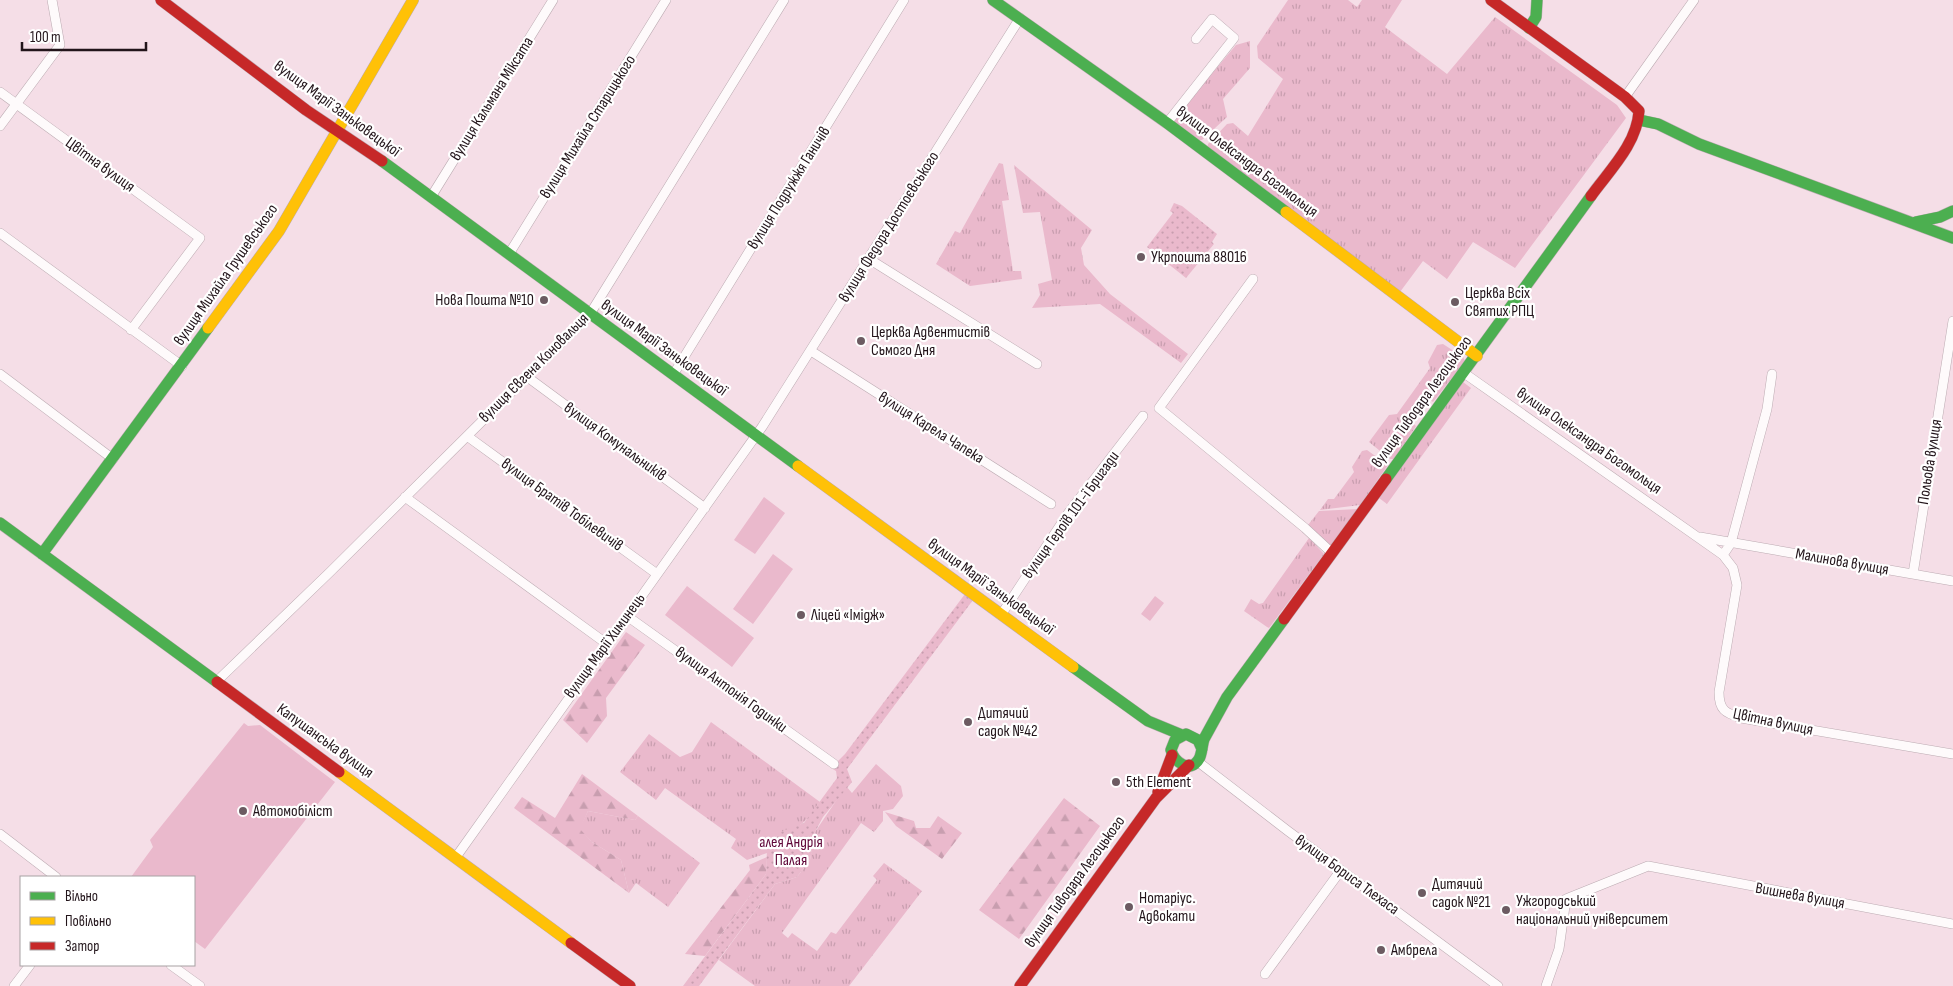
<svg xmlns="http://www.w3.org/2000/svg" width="1953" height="986" font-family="'Sofia Sans Condensed',sans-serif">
	<defs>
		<pattern id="grass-tufts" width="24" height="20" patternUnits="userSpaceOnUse" patternTransform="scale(1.25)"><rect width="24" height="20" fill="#eab9cc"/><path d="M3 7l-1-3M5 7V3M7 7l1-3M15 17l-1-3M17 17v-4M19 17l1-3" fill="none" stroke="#c89eaf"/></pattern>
		<pattern id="forest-firs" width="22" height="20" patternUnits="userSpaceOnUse" patternTransform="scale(1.25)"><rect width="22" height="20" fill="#eab9cc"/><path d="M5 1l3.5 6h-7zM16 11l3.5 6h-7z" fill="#c89eaf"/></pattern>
		<pattern id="park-dots" width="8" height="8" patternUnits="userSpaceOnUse" patternTransform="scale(1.25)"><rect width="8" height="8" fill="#eab9cc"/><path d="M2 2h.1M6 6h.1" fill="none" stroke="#c89eaf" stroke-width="1.8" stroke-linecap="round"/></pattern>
	</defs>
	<rect width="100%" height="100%" fill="#f5dee7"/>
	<path fill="url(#grass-tufts)" d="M 1288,0 L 1348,0 L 1357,7 L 1362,0 L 1402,0 L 1385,27 L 1447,74 L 1495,17 L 1617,105 L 1626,118 L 1515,268 L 1473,242 L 1447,279 L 1423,261 L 1400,292 L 1207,149 L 1208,144 L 1227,124 L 1233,123 L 1248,136 L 1283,79 L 1258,58 L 1257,46 Z
		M 1250,41 L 1250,68 L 1223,99 L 1227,117 L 1202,140 L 1197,140 L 1172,121 L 1236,45 Z
		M 999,163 L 1003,164 L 1009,200 L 1002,201 L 1013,271 L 1021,271 L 1022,279 L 970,286 L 936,264 L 955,231 L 960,233 Z
		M 1014,165 L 1092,230 L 1081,248 L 1084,265 L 1110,294 L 1188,354 L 1181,363 L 1100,304 L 1032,308 L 1040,295 L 1038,284 L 1052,280 L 1040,212 L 1023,213 Z
		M 1443,344 L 1463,357 L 1465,361 L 1433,402 L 1426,397 L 1409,420 L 1416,426 L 1394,459 L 1390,459 L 1369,442 L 1389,415 L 1397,414 L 1430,368 L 1428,362 L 1437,345 Z
		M 1463,382 L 1471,388 L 1387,504 L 1379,498 Z
		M 1367,450 L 1388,465 L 1360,505 L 1320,510 L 1328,499 L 1334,499 L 1354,472 L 1352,467 L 1362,451 Z
		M 1358,509 L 1331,545 L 1329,545 L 1308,525 L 1319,511 Z
		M 1309,538 L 1324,554 L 1269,628 L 1267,627 L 1244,611 L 1251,599 L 1259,604 L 1263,603 Z
		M 711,722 L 820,802 C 815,808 811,816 805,821 C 794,832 769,831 767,853 L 747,860 L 731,848 L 736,839 L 665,788 L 656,800 L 620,772 L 649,734 L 680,757 L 692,752 Z
		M 876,764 L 901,786 L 903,796 L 893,809 L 883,811 L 883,821 L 874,832 L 861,823 L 782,933 L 788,938 L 792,933 L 817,951 L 831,932 L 836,934 L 877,880 L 873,876 L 884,863 L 922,891 L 849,986 L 755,986 L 719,960 L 775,884 L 797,877 L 810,860 L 815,832 L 846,786 L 852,793 Z
		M 588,811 L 635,820 L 638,816 L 700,863 L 668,907 L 636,883 L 629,893 L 621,860 L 592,842 L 579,829 Z"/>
	<path fill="url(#forest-firs)" d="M 626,632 L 645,645 L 606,698 L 607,716 L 587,743 L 563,720 Z
		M 582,774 L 638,816 L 635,820 L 588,811 L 580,829 L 592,842 L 621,860 L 629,893 L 514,808 L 522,797 L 555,818 Z
		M 1064,798 L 1100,826 L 1019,939 L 979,910 Z
		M 885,812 L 914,821 L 916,828 L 930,828 L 938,816 L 962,833 L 942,859 L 896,826 Z
		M 767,857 L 766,874 L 705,956 L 685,954 L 750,870 L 749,865 Z"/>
	<path fill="url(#park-dots)" d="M 1174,203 L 1182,206 L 1217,234 L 1212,242 L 1214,244 L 1186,278 L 1147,247 L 1173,213 L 1170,211 Z
		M 965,594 L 973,600 L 847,769 L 852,782 L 823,817 L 815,832 L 810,860 L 797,877 L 775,884 L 699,986 L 683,986 L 766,874 L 767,849 L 780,832 L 804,823 L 837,778 L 836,771 L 831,768 L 845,754 Z"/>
	<path fill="#eab9cc" d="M 764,497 L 785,513 L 755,554 L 734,540 Z
		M 773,554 L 793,569 L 753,624 L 733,609 Z
		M 687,586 L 754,638 L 732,667 L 665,615 Z
		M 1155,596 L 1164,603 L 1150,621 L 1141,614 Z
		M 244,723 L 248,726 L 260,725 L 335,782 L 205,949 L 194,941 L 194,877 L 131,877 L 153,847 L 150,840 Z"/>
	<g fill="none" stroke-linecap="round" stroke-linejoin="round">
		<defs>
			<path id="street" d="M 0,92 L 200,238 L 131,330
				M 1625,97 L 1694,0
				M 1167,123 L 1234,38 L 1212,19 L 1196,39
				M 0,126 L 60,45 L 52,0
				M 431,197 L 553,0
				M 0,233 L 182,366
				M 509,254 L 666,0
				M 869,259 L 1037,364
				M 1253,279 L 1159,408 L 1305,528 L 1332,553
				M 811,351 L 1051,504
				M 1464,373 L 1723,555 L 1733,568 L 1737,585 L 1719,692 C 1719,710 1725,713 1741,718 L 1953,754
				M 0,374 L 113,459
				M 673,375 L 904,0
				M 526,376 L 705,508
				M 467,436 L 657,574
				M 405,497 L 607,644
				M 1700,537 L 1953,581
				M 1723,555 L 1731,543 L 1767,409 L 1772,374
				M 1913,574 L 1953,321
				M 1001,615 L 1069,512 L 1143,416
				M 627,616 L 834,764
				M 217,681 L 330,572 L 590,314 L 784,0
				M 1197,761 L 1288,831 L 1498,986
				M 0,834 L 56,877
				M 456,857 L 762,427 L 1020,18
				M 171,965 L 200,986
				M 1265,974 L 1341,870
				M 14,986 L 30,965
				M 1546,986 L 1559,949 L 1566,899 L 1648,866 L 1953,924"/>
			<path id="fast" d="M 993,0 L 1167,123 L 1286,212
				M 1529,28 L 1536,17 L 1537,0
				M 1639,120 L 1658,124 L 1699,144 L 1953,238
				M 382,161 L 798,466
				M 1916,222 L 1940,217 L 1953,211
				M 1386,479 L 1591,196
				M 0,523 L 217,682
				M 42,554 L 208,328
				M 1073,667 L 1148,721 L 1182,735
				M 1202,749 L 1198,740 L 1186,734 L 1175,740 L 1171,750 C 1174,762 1190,774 1199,759 C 1202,754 1202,745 1204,739 L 1227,697 L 1284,619"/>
			<path id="slow" d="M 1286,212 L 1477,356
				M 208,328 L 279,231 L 413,0
				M 798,466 L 1073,667
				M 339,772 L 571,943"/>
			<path id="jam" d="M 161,0 L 306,110 L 382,161
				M 1491,0 L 1625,97 L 1639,111 C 1637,144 1609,171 1591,196
				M 1284,619 L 1386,479
				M 217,682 L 339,772
				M 1158,792 L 1172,755
				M 571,943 L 630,986
				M 1020,986 L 1156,798 L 1189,765"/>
		</defs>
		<use href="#street" stroke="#bcabb2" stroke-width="10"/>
		<use href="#fast" stroke="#bcabb2" stroke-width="12"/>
		<use href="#slow" stroke="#bcabb2" stroke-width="12"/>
		<use href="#jam" stroke="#bcabb2" stroke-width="12"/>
		<use href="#street" stroke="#fefafb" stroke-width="9"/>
		<use href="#fast" stroke="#4caf50" stroke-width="11"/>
		<use href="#slow" stroke="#ffc107" stroke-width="11"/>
		<use href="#jam" stroke="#c62828" stroke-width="11"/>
	</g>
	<g fill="#6c5b62" stroke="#fff" stroke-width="2">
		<circle cx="1141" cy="257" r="5"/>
		<circle cx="544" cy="300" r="5"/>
		<circle cx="1455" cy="302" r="5"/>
		<circle cx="861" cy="341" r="5"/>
		<circle cx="801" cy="615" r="5"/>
		<circle cx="968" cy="722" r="5"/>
		<circle cx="1116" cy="782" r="5"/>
		<circle cx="243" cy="811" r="5"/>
		<circle cx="1422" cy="893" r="5"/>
		<circle cx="1129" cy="907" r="5"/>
		<circle cx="1506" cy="910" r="5"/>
		<circle cx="1381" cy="950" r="5"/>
	</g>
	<g text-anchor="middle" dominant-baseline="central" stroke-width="4.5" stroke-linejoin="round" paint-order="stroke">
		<g font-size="16" fill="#22141a" stroke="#fff">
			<text transform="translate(492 99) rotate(-58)">вулиця Кальмана Міксата</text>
			<text transform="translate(337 109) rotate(36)">вулиця Марії Заньковецької</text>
			<text transform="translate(588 127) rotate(-58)">вулиця Михайла Старицького</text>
			<text transform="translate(1247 162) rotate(37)">вулиця Олександра Богомольця</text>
			<text transform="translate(100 165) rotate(36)">Цвітна вулиця</text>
			<text transform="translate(789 188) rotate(-58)">вулиця Подружжя Ганичів</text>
			<text transform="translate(889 227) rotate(-58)">вулиця Федора Достоєвського</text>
			<text transform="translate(226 275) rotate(-55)">вулиця Михайла Грушевського</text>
			<text transform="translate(664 348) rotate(36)">вулиця Марії Заньковецької</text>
			<text transform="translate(534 368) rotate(-45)">вулиця Євгена Коновальця</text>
			<text transform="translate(1422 402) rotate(-54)">вулиця Тиводара Легоцького</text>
			<text transform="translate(931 428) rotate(32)">вулиця Карела Чапека</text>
			<text transform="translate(1589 441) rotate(35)">вулиця Олександра Богомольця</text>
			<text transform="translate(615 442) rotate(36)">вулиця Комунальників</text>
			<text transform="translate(1930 462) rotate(-81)">Польова вулиця</text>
			<text transform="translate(562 505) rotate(36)">вулиця Братів Тобілевичів</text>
			<text transform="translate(1071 515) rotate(-54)">вулиця Героїв 101-ї Бригади</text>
			<text transform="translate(1842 562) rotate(10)">Малинова вулиця</text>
			<text transform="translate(991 587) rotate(36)">вулиця Марії Заньковецької</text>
			<text transform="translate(605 646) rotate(-54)">вулиця Марії Химинець</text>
			<text transform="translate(731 690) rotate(36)">вулиця Антонія Годинки</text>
			<text transform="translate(1773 722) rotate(12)">Цвітна вулиця</text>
			<text transform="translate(325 741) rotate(36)">Капушанська вулиця</text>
			<text transform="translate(1347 875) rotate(36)">вулиця Бориса Тлехаса</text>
			<text transform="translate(1075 882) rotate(-54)">вулиця Тиводара Легоцького</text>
			<text transform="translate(1800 896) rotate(10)">Вишнева вулиця</text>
		</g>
		<g font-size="16" fill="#22141a" stroke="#fff" text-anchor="start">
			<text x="1151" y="257">Укрпошта 88016</text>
			<text x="1465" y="293">Церква Всіх<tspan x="1465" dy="18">Святих РПЦ</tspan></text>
			<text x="534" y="300" text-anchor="end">Нова Пошта №10</text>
			<text x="871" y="332">Церква Адвентистів<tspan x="871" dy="18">Сьмого Дня</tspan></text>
			<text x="811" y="615">Ліцей «Імідж»</text>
			<text x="978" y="713">Дитячий<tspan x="978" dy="18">садок №42</tspan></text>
			<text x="1126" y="782">5th Element</text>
			<text x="253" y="811">Автомобіліст</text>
			<text x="1432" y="884">Дитячий<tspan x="1432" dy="18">садок №21</tspan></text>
			<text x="1139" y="898">Нотаріус.<tspan x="1139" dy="18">Адвокати</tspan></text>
			<text x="1516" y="901">Ужгородський<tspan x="1516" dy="18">національний університет</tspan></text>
			<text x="1391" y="950">Амбрела</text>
		</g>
		<g font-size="16" fill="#5f0738" stroke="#fff">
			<text x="791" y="842">алея Андрія<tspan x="791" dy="18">Палая</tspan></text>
		</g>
	</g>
	<rect x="20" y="876" width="175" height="90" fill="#ffffff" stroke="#a7a1a3"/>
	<rect x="30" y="892" width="25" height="8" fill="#4caf50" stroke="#a7a1a3"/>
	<text x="65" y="901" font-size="15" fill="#22141a">Вільно</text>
	<rect x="30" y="917" width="25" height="8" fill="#ffc107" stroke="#a7a1a3"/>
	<text x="65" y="926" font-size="15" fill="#22141a">Повільно</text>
	<rect x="30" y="942" width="25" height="8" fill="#c62828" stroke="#a7a1a3"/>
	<text x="65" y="951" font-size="15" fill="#22141a">Затор</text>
	<path d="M22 42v8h124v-8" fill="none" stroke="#22141a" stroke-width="2.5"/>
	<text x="30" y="42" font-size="15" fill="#22141a" stroke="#ffffff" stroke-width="4" paint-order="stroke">100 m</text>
</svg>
